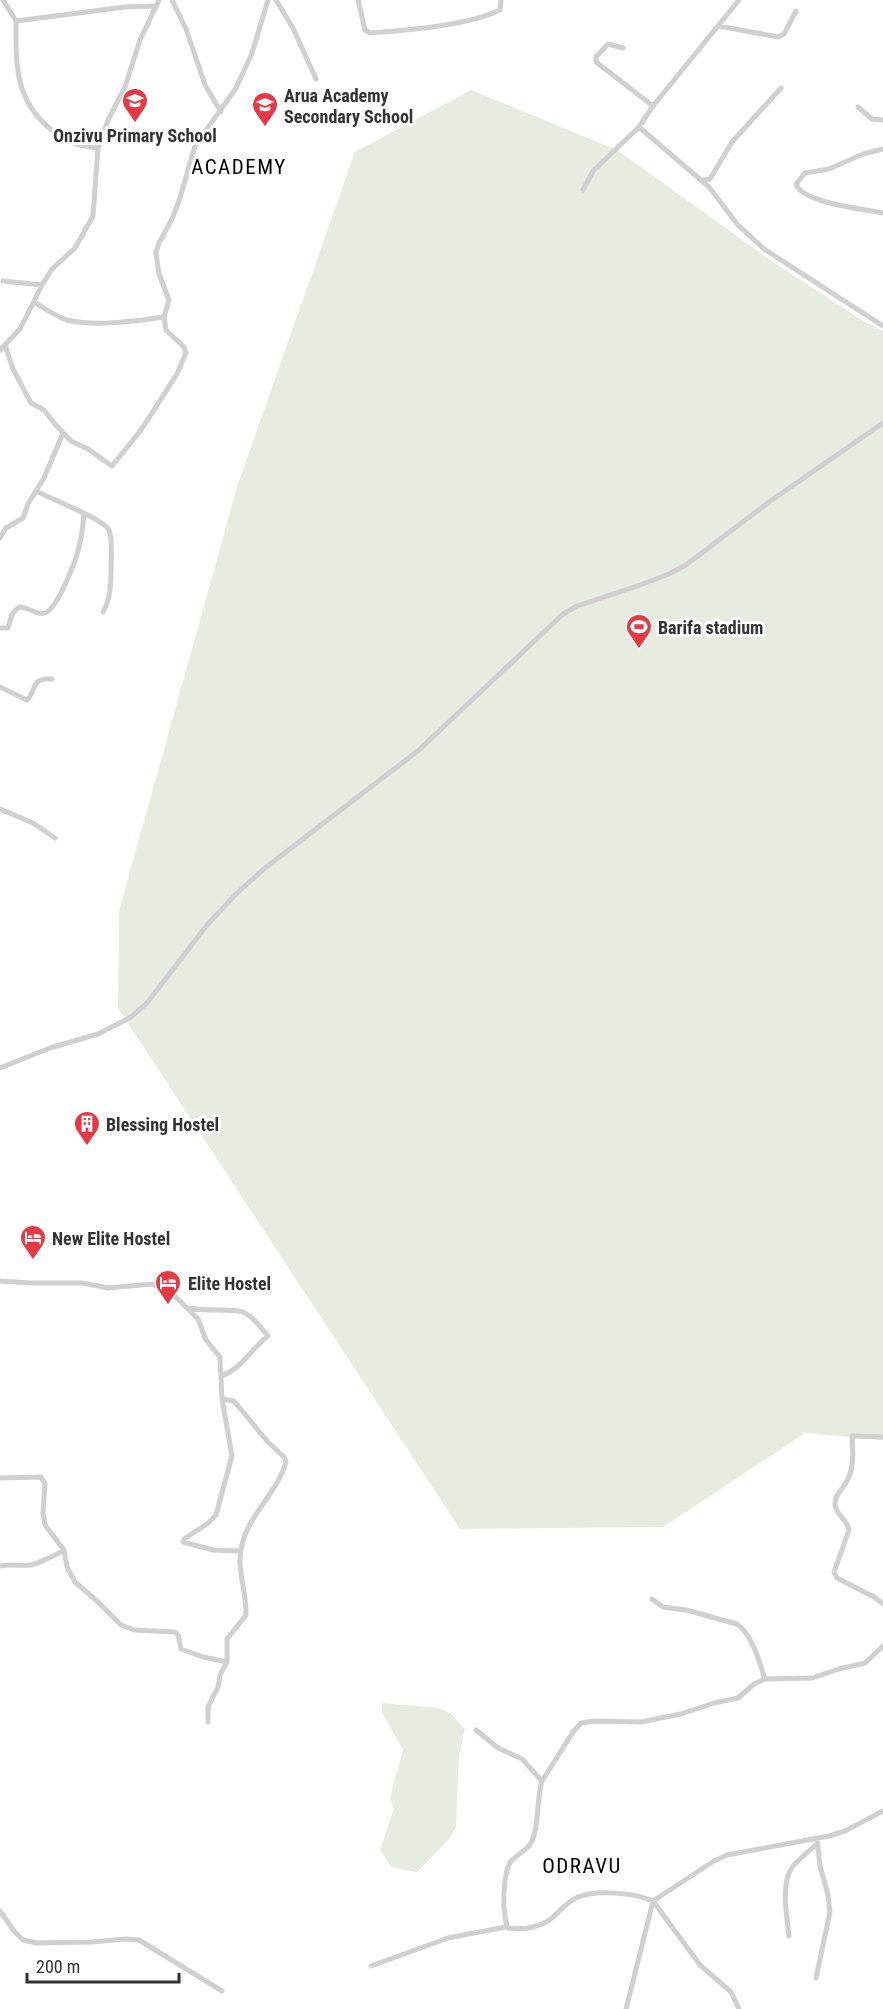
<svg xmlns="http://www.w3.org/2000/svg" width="883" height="2009" font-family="'Roboto Condensed',sans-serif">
	<rect width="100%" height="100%" fill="#fff"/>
	<path fill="#e6ecdf" d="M 471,90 L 617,150 L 773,262 L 863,321 L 883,331 L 883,1440 L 805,1433 L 663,1527 L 460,1529 L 118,1008 L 119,911 L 238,484 L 355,152 Z
		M 382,1703 L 438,1708 L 450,1713 L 465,1729 L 459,1755 L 456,1826 L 450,1838 L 417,1872 L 392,1867 L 380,1850 L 394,1809 L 390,1798 L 403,1750 L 382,1712 Z"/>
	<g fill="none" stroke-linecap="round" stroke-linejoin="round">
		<path stroke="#d0d0d0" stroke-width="5" d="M 3,0 L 16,21 L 125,7 L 156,6
			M 172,0 L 186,29 L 205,85 L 221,112
			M 276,0 L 293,28 L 316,79
			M 358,0 L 365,30 L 370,33 C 406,30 467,26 500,10 L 501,0
			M 16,21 C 16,61 14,98 48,127 C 65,141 75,146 98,148
			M 719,26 L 778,37 L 784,34 L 796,11
			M 623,48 L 608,44 L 596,57 L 596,62 L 653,106
			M 858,107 L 872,119 L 883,120
			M 639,127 L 709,187 L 738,225 L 764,249 L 883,326
			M 703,180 L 710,179 L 732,142 L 781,88
			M 583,190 L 593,171 L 639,127 L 653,106 L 739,0
			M 883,213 C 864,209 802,203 796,184 L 805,173 L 829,169 L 863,154 L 883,149
			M 3,281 L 42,285
			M 34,302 C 44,308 55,316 67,320 C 94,327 136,321 164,317
			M 5,345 L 13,369 L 31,403 L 44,410 L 54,423 L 71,441 L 88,449 L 112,466 L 141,430 L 177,374 L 186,353 L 184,347 L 166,330 L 164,317 L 169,300 L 159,274 L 156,253 L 159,243 L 172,219 L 180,198 L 195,146 L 236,88 L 252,53 L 268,0
			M 0,350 L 20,329 L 42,285 L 52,269 L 75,248 L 93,216 L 98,148 L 108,120 L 125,87 L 140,40 L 159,0
			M 36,491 C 49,498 104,519 109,530 C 113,540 111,556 111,567 C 111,582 111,598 103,612
			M 0,538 L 6,528 L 23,518 L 28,504 L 44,478 L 63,433
			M 0,628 L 8,628 L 12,614 L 19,607 C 27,606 37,616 45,613 C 58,608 76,560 79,547 C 82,536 83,525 84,514
			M 0,687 L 27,700 C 37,690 31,677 52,679
			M 0,809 L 33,823 L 55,838
			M 0,1068 L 50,1048 L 98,1034 L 131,1017 L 147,1003 L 207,925 L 237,893 L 265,868 L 419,750 L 563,614 L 577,606 L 640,585 L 669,574 L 686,565 L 769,502 L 883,423
			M 0,1281 L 31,1283 L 82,1283 L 108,1288 L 152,1284 L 172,1293 L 198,1319 L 206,1340 L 220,1357 L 222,1399 L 232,1456 L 216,1515 L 207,1524 L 184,1539 L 183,1542 L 213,1550 L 240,1551
			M 189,1308 C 205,1312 232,1308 243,1312 C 253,1316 261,1328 268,1336 C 251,1349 242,1368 222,1376
			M 883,1437 L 852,1436 C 853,1451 854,1466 848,1479 C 844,1488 834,1495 835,1505 C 836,1515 848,1520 849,1530 L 834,1572 L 837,1578 L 874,1597 L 883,1604
			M 0,1478 L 41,1477 L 45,1484 L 43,1513 L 45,1525 L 64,1550 L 67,1567 L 75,1582 L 97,1601 L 121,1625 L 134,1630 L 175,1632 L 178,1635 L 181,1649 L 203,1657 L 227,1662
			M 0,1566 C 11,1564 21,1566 31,1565 C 39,1563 56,1555 64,1550
			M 652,1599 L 663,1607 L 686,1610 L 737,1624 C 753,1636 759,1661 765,1679
			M 208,1722 L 208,1707 L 218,1687 L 220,1675 L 227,1662 L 227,1639 L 246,1615 C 247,1594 237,1571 241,1550 C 246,1516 277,1494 286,1462 L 284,1457 L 267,1441 L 234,1401 L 222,1399
			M 476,1730 L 498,1748 L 522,1759 L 542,1781 C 536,1800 540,1822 532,1841 C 528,1850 519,1853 512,1860 C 502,1872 502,1914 508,1928 C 522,1930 540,1928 552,1918 C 560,1911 567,1902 576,1898 C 595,1889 635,1893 653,1901 L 700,1965 L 731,1992 L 739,2009
			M 542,1781 L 573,1732 L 581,1723 L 594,1721 L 641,1722 L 681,1714 L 714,1703 L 738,1698 L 754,1684 L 765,1679 L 812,1678 L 839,1669 L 865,1663 L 883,1646
			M 0,1911 L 14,1931 L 23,1940 L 37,1943 L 92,1942 L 125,1939 L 139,1940 L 222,1991
			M 789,1936 C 787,1917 780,1882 793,1866 C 800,1858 809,1851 817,1844
			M 371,1966 L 448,1938 L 506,1927
			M 816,1978 L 830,1912 L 828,1895 L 820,1866 L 817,1839
			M 626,2009 L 653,1901 L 714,1861 L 727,1855 L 829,1836 L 845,1831 L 883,1811"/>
	</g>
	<defs>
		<symbol id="school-pin" viewBox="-11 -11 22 30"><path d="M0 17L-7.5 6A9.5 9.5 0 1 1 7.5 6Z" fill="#e63946" stroke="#fff"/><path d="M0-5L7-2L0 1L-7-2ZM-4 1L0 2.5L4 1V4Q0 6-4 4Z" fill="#fff"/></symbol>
		<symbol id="stadium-pin" viewBox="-11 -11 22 30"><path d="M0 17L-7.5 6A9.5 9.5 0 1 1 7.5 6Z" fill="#e63946" stroke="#fff"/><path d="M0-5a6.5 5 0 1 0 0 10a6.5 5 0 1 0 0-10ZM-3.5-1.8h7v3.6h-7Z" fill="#fff"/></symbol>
		<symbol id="building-pin" viewBox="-11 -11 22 30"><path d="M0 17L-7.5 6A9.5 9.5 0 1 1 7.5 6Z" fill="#e63946" stroke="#fff"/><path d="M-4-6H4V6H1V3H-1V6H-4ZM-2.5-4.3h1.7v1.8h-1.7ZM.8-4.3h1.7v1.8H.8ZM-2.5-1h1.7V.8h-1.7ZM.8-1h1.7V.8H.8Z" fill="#fff"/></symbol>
		<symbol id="hotel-pin" viewBox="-11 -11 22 30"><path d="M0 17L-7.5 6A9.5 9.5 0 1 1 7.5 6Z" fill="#e63946" stroke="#fff"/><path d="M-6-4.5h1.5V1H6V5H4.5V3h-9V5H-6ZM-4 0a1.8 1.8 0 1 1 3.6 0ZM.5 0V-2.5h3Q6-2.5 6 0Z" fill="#fff"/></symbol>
	</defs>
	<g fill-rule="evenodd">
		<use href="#school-pin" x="120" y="86" width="30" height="40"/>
		<use href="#school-pin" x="250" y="90" width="30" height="40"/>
		<use href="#stadium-pin" x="624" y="612" width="30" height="40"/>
		<use href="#building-pin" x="72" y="1109" width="30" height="40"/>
		<use href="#hotel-pin" x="18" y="1223" width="30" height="40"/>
		<use href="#hotel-pin" x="153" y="1268" width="30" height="40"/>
	</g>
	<g text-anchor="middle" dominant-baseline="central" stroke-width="6" stroke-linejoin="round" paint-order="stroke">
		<g font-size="18" font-weight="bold" fill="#333" stroke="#fff" text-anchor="start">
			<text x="284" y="95">Arua Academy<tspan x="284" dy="21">Secondary School</tspan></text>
			<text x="135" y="135" text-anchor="middle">Onzivu Primary School</text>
			<text x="658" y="627">Barifa stadium</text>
			<text x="106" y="1124">Blessing Hostel</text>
			<text x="52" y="1238">New Elite Hostel</text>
			<text x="188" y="1283">Elite Hostel</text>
		</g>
		<g font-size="21" letter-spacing="1.5" fill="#000" stroke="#fff">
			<text x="239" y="167">ACADEMY</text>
			<text x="582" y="1866">ODRAVU</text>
		</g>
	</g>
	<path d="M27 1973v9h152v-9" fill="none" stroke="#333333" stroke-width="3"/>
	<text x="36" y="1973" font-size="18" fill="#333333" stroke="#ffffff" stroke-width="4.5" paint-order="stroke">200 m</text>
</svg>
